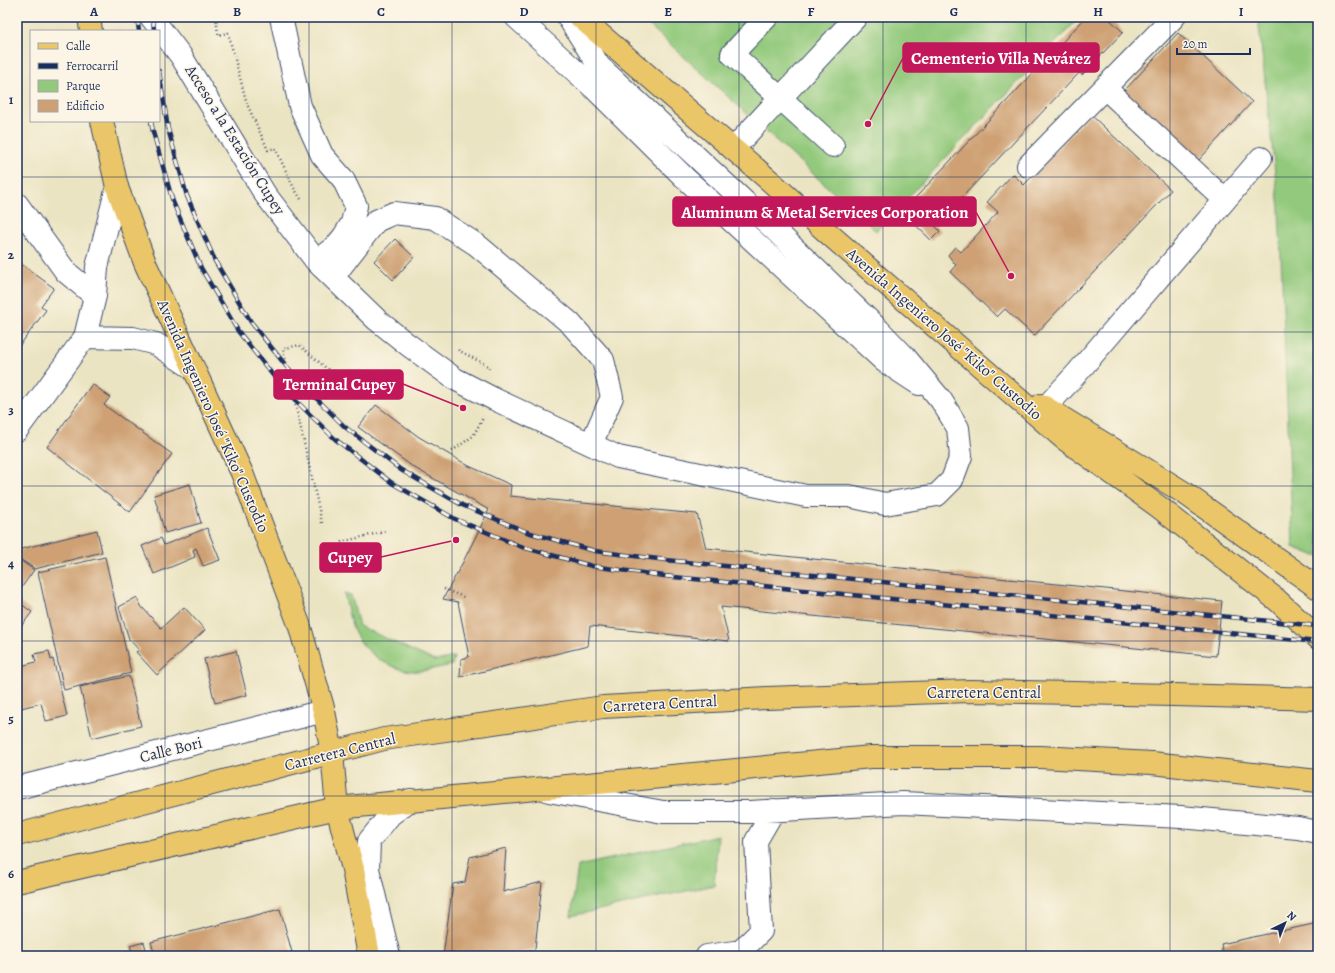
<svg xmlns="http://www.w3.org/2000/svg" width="1335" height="973" font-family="Alegreya,serif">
	<rect width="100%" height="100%" fill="#fcf5e5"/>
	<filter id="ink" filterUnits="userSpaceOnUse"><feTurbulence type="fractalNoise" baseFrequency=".025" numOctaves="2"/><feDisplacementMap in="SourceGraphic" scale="8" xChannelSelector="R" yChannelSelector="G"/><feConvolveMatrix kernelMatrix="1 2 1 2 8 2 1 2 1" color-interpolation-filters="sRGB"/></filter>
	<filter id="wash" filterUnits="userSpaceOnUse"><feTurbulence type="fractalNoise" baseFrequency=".012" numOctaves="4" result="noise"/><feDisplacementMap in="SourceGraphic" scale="16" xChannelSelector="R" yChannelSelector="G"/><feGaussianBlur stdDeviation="0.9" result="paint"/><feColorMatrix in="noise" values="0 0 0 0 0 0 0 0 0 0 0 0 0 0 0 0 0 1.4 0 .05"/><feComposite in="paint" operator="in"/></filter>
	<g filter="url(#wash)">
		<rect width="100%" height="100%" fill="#ebe4c2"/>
		<path fill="#92c97c" stroke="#567c6d" d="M 640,17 L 1080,17 L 876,231 Z
			M 1258,17 L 1318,17 L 1318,557 L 1293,547 L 1279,209 Z
			M 344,593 L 351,595 L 359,626 L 435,661 L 454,657 L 452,665 C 441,667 430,670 419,671 C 392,673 360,651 352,626 C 348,615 347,604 344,593 Z
			M 718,835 L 714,885 L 571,916 L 578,866 Z"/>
		<g id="blocks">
			<path fill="#cea073" d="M 1086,17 L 1107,17 L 1123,32 L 1082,75 L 1079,73 L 935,226 L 940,231 L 931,240 L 902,212 Z
				M 1178,33 L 1252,102 L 1198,161 L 1124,91 Z
				M 1090,114 L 1171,190 L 1034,336 L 1005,309 L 997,317 L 950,272 L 956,265 L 948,255 L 955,247 L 961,252 L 998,212 L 987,202 L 1013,174 L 1024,185 Z
				M 395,239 L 414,257 L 393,280 L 374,261 Z
				M 17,261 L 54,288 L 41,306 L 46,310 L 17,349 Z
				M 92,384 L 110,397 L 104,405 L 172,454 L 130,512 L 47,447 Z
				M 376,405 L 419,437 L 469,466 L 511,485 L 510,496 L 697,514 L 706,548 L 1222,601 L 1216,656 L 721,607 L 729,641 L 590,626 L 588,646 L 460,677 L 461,659 L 469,657 L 458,602 L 443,599 L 463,562 L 489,510 L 413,467 L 358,427 Z
				M 190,484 L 201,523 L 165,533 L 154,495 Z
				M 207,528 L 220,560 L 203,566 L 196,548 L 193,550 L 195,557 L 154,574 L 142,546 L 161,538 L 164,545 Z
				M 97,530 L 102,552 L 35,569 L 17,557 L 17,550 Z
				M 105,557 L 131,673 L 64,690 L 38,572 Z
				M 17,558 L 34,570 L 17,594 Z
				M 137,597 L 141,606 L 161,628 L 184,607 L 205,630 L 157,675 L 136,652 L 139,650 L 129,639 L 119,607 Z
				M 17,601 L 32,612 L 17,632 Z
				M 49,651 L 51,660 L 53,659 L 67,716 L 46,721 L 41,703 L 17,709 L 17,667 L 36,662 L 34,654 Z
				M 236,651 L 247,695 L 215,703 L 204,659 Z
				M 129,676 L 141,726 L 92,738 L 80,687 Z
				M 506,848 L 503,892 L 542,882 L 535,949 L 505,956 L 443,956 L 453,884 L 465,882 L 470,857 Z
				M 280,909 L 293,956 L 155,956 L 151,942 Z
				M 1318,923 L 1318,956 L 1223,956 L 1221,944 Z
				M 144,942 L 148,956 L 114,956 L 132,951 L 130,946 Z"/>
		</g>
	</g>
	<g filter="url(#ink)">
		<use href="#blocks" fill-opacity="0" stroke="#3a4a6d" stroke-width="1"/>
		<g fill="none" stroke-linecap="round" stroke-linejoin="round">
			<defs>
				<path id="minor" d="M 151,17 L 181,56 L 265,194 L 316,261 L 377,320 L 407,344 L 455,379 L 494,399 L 618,457 L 806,496 L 849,496 L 885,504 L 937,495 L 952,480 L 961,456 L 958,428 L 941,400 L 905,357 L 879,330 L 776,231 L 599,66 L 568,17
					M 281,17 L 300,106 L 322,155 L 343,179 L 356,206 L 352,223 L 344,236 L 336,246 L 316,261
					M 516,17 L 594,88 L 685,178 L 884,361 L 919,384
					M 767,17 L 732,54 L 833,146
					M 1105,88 L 1225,200
					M 733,149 L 856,17
					M 1028,166 L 1174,17
					M 17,204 L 66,272 L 95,296
					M 333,277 L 376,221 L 394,213 L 435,218 L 477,245 L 570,323 L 603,360 L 612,397 L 591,444
					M 85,337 L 133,338 L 156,344 L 194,369
					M 1045,408 L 1078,372 L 1261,158
					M 17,430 L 85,337 L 95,296 L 97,267 L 117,187
					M 17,788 L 324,711
					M 549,791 L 663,812 L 750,812 L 903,803 L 1181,817 L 1298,828 L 1318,832
					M 389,956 L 368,869 L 369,841 L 390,815 L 410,800
					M 707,956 L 741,951 L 761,931 L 756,841 L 774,810"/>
				<path id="major" d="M 89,17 L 91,31
					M 580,17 L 769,180 L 829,234 L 1063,438 L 1159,507 L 1277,600 L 1318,638
					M 102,121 L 117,187 L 145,263 L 242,473 L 299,624 L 324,711 L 332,753 L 337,808 L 353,869 L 369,956
					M 1041,405 L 1183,492 L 1318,588"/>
				<path id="highway" d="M 17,835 L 384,739 L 603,707 L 767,698 L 970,691 L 1174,695 L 1318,699
					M 17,882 L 337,808 L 871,757 L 1040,757 L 1152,763 L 1318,781"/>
			</defs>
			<use href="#minor" stroke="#3a4a6d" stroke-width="24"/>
			<use href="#major" stroke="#3a4a6d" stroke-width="24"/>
			<use href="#highway" stroke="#3a4a6d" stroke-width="24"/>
			<path stroke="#3a4a6d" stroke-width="2.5" stroke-dasharray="1 3" stroke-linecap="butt" d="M 216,17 L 218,35 L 228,33 L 247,104 L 268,150 L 275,148 L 294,188 L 301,199
				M 458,350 L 488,366 L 490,369
				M 452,451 L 473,436 L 483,418
				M 322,523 L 283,349 L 299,345 L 358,395
				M 341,542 L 387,531
				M 444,589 L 466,598"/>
			<use href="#minor" stroke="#fff" stroke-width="22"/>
			<use href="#major" stroke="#ebc669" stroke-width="22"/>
			<use href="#highway" stroke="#ebc669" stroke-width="22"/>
			<defs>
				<path id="rail" d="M 137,17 L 139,31
					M 153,17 L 154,31
					M 159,71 L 168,129 L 187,196 L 215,261 L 251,322 L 295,377 L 345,427 L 401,470 L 462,505 L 527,532 L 595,551 L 666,560 L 1318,626
					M 151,121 L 153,132 L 173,202 L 201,268 L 238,331 L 283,388 L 335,439 L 392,483 L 455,519 L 522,547 L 592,566 L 664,576 L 1318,642"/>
			</defs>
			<use href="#rail" stroke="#1b2f5e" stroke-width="4.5"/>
			<use href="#rail" stroke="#fcf5e5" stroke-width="3" stroke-dasharray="9" stroke-linecap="butt"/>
		</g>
	</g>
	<path fill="none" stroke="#1b2f5e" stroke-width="1" stroke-opacity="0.55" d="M 165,17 L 165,956M 309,17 L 309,956M 452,17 L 452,956M 596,17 L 596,956M 739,17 L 739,956M 883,17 L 883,956M 1026,17 L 1026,956M 1170,17 L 1170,956M 17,177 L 1318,177M 17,332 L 1318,332M 17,486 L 1318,486M 17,641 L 1318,641M 17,796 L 1318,796"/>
	<g text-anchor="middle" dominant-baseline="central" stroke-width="3" stroke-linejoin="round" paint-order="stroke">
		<g font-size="16" fill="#1b2f5e" stroke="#fcf5e5">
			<text transform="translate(235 140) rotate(58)">Acceso a la Estación Cupey</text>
			<text transform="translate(944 334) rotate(41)">Avenida Ingeniero José "Kiko" Custodio</text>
			<text transform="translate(213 416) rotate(66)">Avenida Ingeniero José "Kiko" Custodio</text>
			<text x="984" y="693">Carretera Central</text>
			<text transform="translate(660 704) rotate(-3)">Carretera Central</text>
			<text transform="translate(171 750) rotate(-14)">Calle Bori</text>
			<text transform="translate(340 752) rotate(-14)">Carretera Central</text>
		</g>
	</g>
	<path fill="none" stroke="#c2185b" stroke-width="1.5" d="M868 124L903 58M1011 276L976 212M463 408L403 384M456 540L381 557"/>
	<g fill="#c2185b" stroke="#fcf5e5" stroke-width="1.5">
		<circle cx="868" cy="124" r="4"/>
		<circle cx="1011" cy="276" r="4"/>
		<circle cx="463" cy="408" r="4"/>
		<circle cx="456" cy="540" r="4"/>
	</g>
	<g fill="#c2185b" stroke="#c2185b" stroke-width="1.5">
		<rect x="903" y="43" width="196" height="29" rx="4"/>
		<rect x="673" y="197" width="303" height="29" rx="4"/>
		<rect x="274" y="370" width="129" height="29" rx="4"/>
		<rect x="320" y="543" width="61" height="29" rx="4"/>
	</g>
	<g font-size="17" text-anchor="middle" font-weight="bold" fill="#fff">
		<text x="1001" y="64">Cementerio Villa Nevárez</text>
		<text x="825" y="218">Aluminum &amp; Metal Services Corporation</text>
		<text x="339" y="390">Terminal Cupey</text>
		<text x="350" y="563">Cupey</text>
	</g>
	<rect width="1335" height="973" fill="none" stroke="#fcf5e5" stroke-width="44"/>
	<rect x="30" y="30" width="130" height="92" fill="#fcf5e5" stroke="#a2a6af"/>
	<rect x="38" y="43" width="20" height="6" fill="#ebc669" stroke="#a2a6af"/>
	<text x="66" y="50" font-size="12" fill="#1b2f5e">Calle</text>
	<rect x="38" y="63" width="20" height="6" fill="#1b2f5e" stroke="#a2a6af"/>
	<text x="66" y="70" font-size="12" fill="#1b2f5e">Ferrocarril</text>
	<rect x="38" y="80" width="20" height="12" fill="#92c97c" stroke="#a2a6af"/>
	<text x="66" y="90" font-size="12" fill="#1b2f5e">Parque</text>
	<rect x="38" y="100" width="20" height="12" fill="#cea073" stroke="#a2a6af"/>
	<text x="66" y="110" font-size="12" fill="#1b2f5e">Edificio</text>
	<g transform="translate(1285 923) rotate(43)" stroke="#fcf5e5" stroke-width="3" paint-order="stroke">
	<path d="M0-3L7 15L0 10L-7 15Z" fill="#1b2f5e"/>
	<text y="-6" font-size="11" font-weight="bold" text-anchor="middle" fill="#1b2f5e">N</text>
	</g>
	<path d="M1177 48v6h73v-6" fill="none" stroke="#1b2f5e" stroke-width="2"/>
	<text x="1183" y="48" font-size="12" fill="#1b2f5e" stroke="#fcf5e5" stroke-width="3" paint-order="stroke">20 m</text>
	<rect x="22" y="22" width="1291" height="929" fill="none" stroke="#1b2f5e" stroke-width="1.5"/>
	<g font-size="13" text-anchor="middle" font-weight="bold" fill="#1b2f5e">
		<text x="94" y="16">A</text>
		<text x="237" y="16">B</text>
		<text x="381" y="16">C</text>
		<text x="524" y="16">D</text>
		<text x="668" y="16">E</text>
		<text x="811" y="16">F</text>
		<text x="954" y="16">G</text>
		<text x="1098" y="16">H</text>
		<text x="1241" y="16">I</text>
		<text x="11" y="104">1</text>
		<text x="11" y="259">2</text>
		<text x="11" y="414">3</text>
		<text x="11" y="568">4</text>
		<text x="11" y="723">5</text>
		<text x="11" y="878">6</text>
	</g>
</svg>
